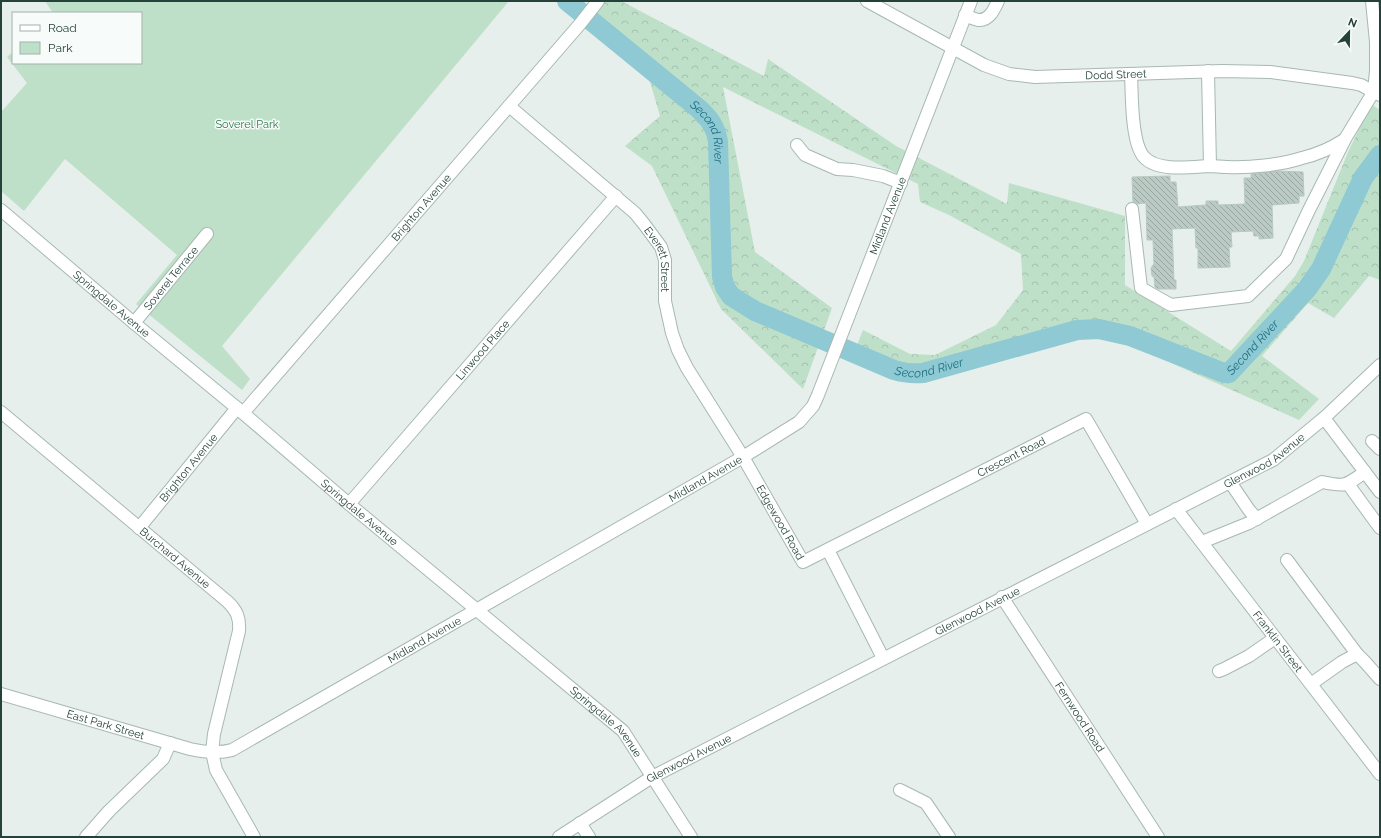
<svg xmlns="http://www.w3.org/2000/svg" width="1381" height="838" font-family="Raleway,sans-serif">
	<defs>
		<pattern id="forest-crowns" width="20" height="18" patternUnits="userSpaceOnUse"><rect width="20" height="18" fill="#bfe0c8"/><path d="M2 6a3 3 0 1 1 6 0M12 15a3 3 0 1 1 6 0" fill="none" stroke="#a4c1ad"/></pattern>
		<pattern id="building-back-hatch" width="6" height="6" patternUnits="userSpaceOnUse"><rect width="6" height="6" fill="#bbcac4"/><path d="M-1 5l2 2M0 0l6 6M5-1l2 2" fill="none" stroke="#98a6a0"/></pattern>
	</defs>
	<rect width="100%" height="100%" fill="#e6efeb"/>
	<path fill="url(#forest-crowns)" d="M 563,1 L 580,1 L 573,8 Z
		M 602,1 L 621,1 L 764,76 L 768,59 L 896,146 L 1007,204 L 1009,183 L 1125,216 L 1125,285 L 1231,351 L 1295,276 L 1304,261 L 1348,152 L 1371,104 L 1380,110 L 1380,280 L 1369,276 L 1334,318 L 1308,303 L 1262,356 L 1319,399 L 1299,420 L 1104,333 L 920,376 L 855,350 L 863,330 L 910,354 L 935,355 L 996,325 L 1023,290 L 1021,254 L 949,215 L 920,202 L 918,184 L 723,87 L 755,252 L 832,308 L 803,389 L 721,309 L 652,166 L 625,146 L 660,116 L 648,75 L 584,23 Z"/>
	<path fill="#bfe0c8" d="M 45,1 L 509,1 L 222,346 L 250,379 L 242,390 L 136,304 L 177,255 L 65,159 L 24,211 L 1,191 L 1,112 L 27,83 L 7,57 L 13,52 L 13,63 L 141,63 L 141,13 L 53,13 Z"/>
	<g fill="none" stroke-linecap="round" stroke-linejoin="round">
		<path stroke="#8ec9d4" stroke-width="20" id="s1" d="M 567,1 L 698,108 C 709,118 716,127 718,142 L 722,277 L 725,287 L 731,296 L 755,311 L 894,370 C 904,373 912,374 923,373 L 1077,330 L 1099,329 L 1130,336 L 1224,373 L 1229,373 L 1307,289 L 1321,269 L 1363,178 L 1380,155"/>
	</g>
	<path fill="url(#building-back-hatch)" stroke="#b8c9c2" d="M 1278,171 L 1303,172 L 1304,196 L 1299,196 L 1299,203 L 1272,205 L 1273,238 L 1259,239 L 1259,236 L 1254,236 L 1253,231 L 1231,232 L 1232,247 L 1229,247 L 1230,267 L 1198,268 L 1198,248 L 1196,248 L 1195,228 L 1172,229 L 1174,280 L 1176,280 L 1176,289 L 1158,289 L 1155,287 L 1154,277 L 1152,276 L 1151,268 L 1154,264 L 1153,240 L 1147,240 L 1146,203 L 1137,204 L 1133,202 L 1132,177 L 1170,176 L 1170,182 L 1176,182 L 1178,207 L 1206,205 L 1206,201 L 1218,201 L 1218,205 L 1245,204 L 1244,178 L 1251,178 L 1251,174 Z"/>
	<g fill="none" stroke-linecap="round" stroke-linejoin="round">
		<defs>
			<g id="minor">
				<path id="s2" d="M 867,1 L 984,65 L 1009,74 L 1035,77 L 1222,71 L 1270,72 L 1352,83 L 1361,85 L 1380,95"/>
				<path d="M 965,15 C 969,17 974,19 978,20 C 989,21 994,10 998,1"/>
				<path d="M 1208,71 L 1210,166"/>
				<path d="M 1131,74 C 1132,94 1131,143 1144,157 C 1157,172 1191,167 1209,166 C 1215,166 1221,167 1227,167 C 1250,168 1280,165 1302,158 C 1319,154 1330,149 1344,140"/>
				<path id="s3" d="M 509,106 L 635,213 L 644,224 L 661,247 L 665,260 L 665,301 L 672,333 L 678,350 L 687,368 L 743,457 L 803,562 L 1086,419 L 1147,524"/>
				<path d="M 797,145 L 805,155 L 837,169 L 853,170 L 883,176 L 901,183"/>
				<path d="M 1132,209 L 1141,288 L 1171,305 L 1248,296 L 1286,259 L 1309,210 L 1345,139 L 1374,91 L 1376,71 L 1376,42 L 1372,1"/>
				<path id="s4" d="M 1,210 L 134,323 L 243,413 L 349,504 L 623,731 L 691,837"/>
				<path id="s5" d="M 134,323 L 207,234"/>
				<path id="s6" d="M 1,412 L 228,602 C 237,611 240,618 239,631 L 214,734 L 212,752 L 216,770 L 254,837"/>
				<path id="s7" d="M 243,413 L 509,106 L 580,24 L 598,1"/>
				<path d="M 1324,418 L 1380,492"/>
				<path d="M 1372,441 L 1380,449"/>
				<path d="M 1230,482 L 1249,510 L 1257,519"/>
				<path d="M 1348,484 L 1380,528"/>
				<path id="s8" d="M 349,504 L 616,196"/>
				<path id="s9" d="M 1176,509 L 1380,774"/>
				<path id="s10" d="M 139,528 L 237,408"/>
				<path d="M 1202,542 L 1249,523 L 1322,482 C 1346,487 1345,486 1365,472"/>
				<path d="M 828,550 L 883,658"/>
				<path d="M 1287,560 L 1357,654"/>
				<path id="s11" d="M 1002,597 L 1158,837"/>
				<path d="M 1219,671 L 1224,669 L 1249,656 L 1275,638"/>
				<path d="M 1311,684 L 1342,662 L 1357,654 L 1365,662 L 1380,679"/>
				<path id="s12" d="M 1,694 L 190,749 C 204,752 218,754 232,750 L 743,457 L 799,422 L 813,406 L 818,395 L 971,1"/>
				<path d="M 900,790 L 926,803 L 949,837"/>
				<path d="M 580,823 L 589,837"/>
				<path d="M 86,837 L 109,811 L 163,759 L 170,743"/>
				<path id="s13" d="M 559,837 L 652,777 L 1273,460 L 1324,418 L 1380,365"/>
			</g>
		</defs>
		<use href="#minor" stroke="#a8b8b2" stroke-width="14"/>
		<use href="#minor" stroke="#fff" stroke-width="12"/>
	</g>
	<g text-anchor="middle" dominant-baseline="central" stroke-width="3" stroke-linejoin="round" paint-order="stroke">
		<g font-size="11" fill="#24423a" stroke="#f7fbf9">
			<text stroke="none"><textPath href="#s2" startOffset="267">Dodd Street</textPath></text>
			<text stroke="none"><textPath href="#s7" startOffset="272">Brighton Avenue</textPath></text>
			<text stroke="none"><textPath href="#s12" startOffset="1120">Midland Avenue</textPath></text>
			<text stroke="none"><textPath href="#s3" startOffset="219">Everett Street</textPath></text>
			<text stroke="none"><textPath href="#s5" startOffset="58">Soverel Terrace</textPath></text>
			<text stroke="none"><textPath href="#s4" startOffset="145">Springdale Avenue</textPath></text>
			<text stroke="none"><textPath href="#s8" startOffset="204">Linwood Place</textPath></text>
			<text stroke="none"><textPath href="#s3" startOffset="793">Crescent Road</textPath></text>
			<text stroke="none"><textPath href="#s13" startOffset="800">Glenwood Avenue</textPath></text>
			<text stroke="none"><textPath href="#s10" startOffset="78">Brighton Avenue</textPath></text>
			<text stroke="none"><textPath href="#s12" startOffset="785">Midland Avenue</textPath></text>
			<text stroke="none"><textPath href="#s4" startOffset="469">Springdale Avenue</textPath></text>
			<text stroke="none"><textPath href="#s3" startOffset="514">Edgewood Road</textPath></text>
			<text stroke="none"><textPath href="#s6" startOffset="227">Burchard Avenue</textPath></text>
			<text stroke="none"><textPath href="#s13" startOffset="476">Glenwood Avenue</textPath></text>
			<text stroke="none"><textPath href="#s12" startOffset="461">Midland Avenue</textPath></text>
			<text stroke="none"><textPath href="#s9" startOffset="167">Franklin Street</textPath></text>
			<text stroke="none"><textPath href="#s11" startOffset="143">Fernwood Road</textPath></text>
			<text stroke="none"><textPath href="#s4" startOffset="793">Springdale Avenue</textPath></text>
			<text stroke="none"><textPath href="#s12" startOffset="109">East Park Street</textPath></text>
			<text stroke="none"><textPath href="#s13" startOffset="152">Glenwood Avenue</textPath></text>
		</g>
		<g font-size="11" fill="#2d7a4b" stroke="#f7fbf9">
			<text x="247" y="124">Soverel Park</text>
		</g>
		<g font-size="12" font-style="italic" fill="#1c6f80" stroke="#f7fbf9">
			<text stroke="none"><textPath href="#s1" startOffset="196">Second River</textPath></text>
			<text stroke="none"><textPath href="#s1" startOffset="929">Second River</textPath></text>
			<text stroke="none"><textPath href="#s1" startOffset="581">Second River</textPath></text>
		</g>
	</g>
	<rect width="1381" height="838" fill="none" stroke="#24423a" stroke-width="4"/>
	<rect x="12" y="12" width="130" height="52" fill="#f7fbf9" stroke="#a3b1ad"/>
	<rect x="20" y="25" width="20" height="6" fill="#ffffff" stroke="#a3b1ad"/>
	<text x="48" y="32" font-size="12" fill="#24423a">Road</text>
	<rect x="20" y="42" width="20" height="12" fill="#bfe0c8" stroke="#a3b1ad"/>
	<text x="48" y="52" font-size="12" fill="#24423a">Park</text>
	<g transform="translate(1349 32) rotate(22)" stroke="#f7fbf9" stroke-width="3" paint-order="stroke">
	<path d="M0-3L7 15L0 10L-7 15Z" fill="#24423a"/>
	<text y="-6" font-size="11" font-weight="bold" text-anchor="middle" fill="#24423a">N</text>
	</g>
</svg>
